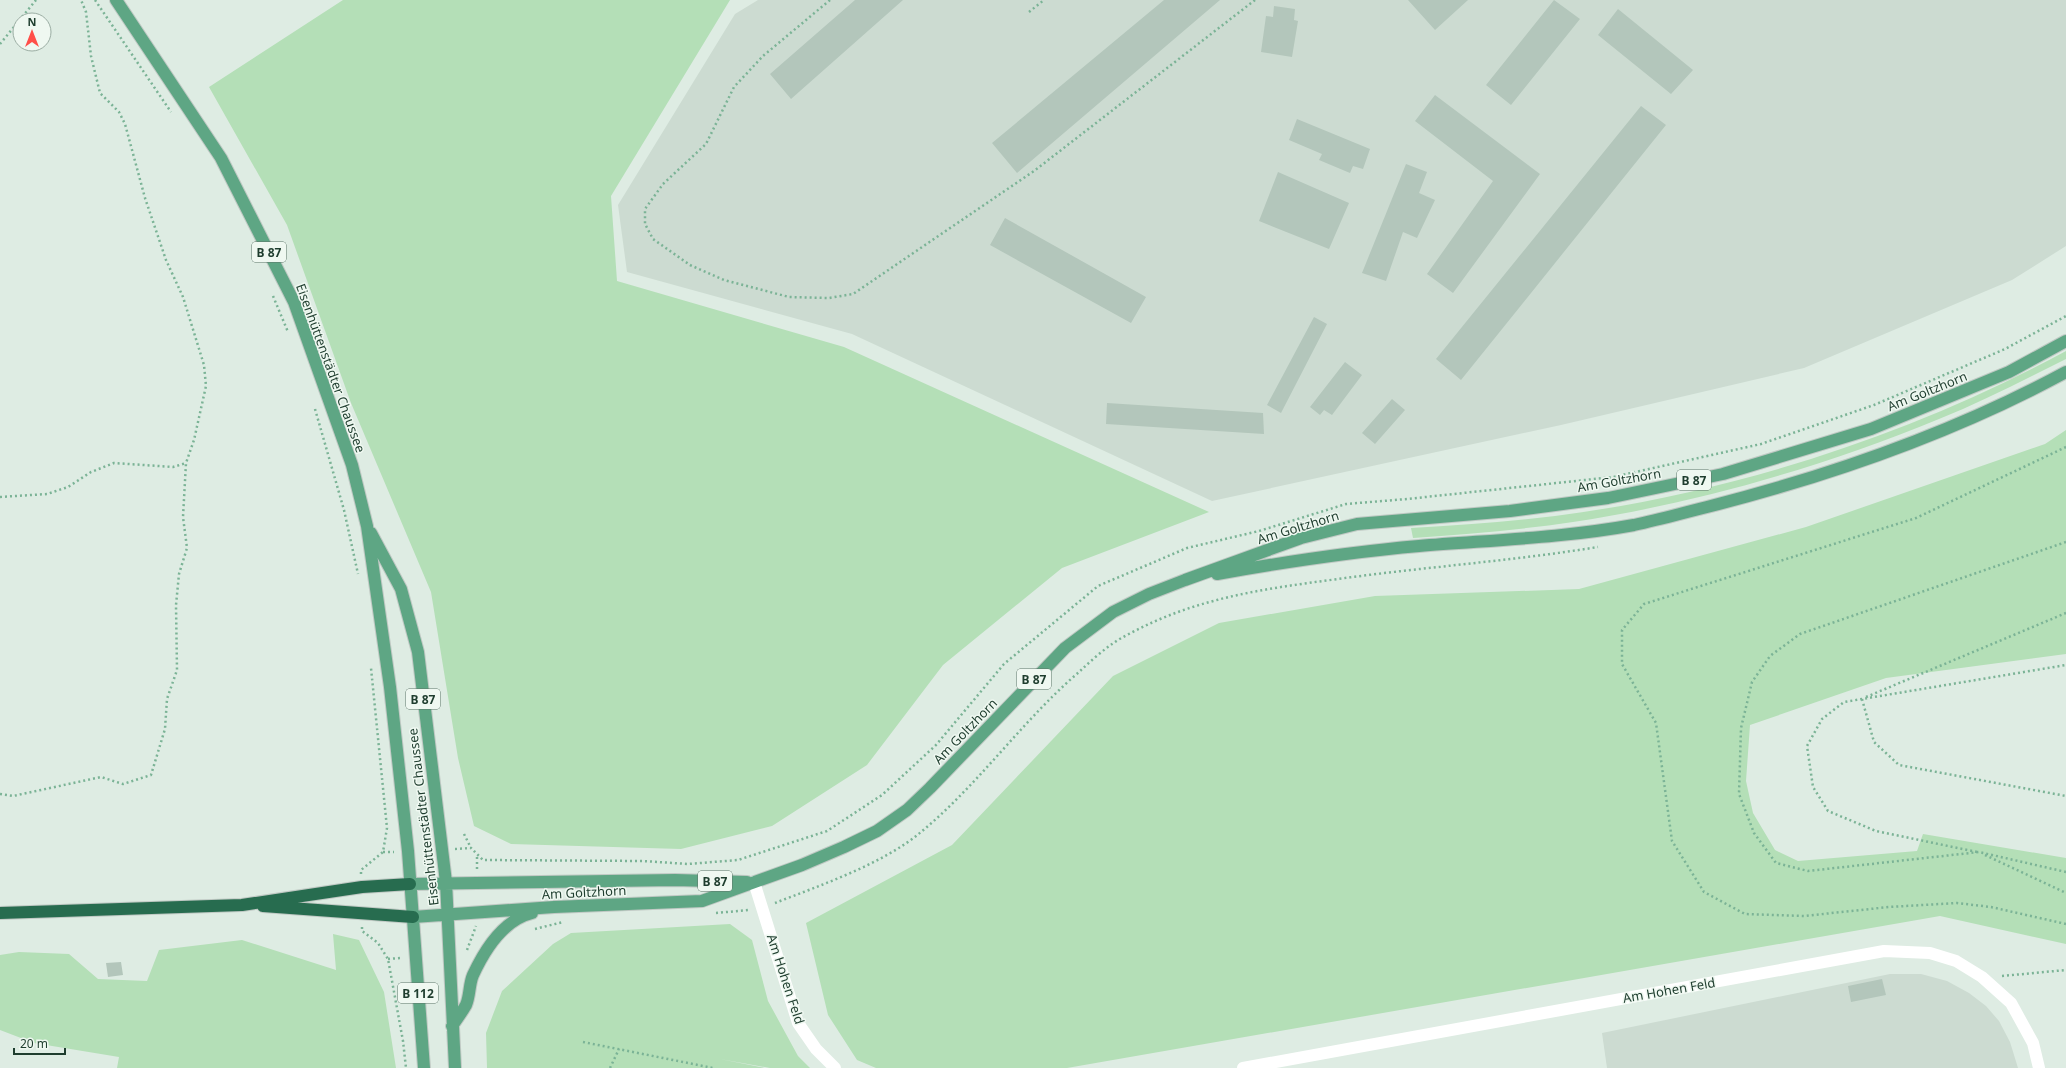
<svg xmlns="http://www.w3.org/2000/svg" width="2066" height="1068" font-family="'Noto Sans',sans-serif">
	<rect width="100%" height="100%" fill="#deece3"/>
	<path fill="#ccdbd1" d="M 758,0 L 2066,0 L 2066,246 L 2012,280 L 1804,368 L 1561,425 L 1212,501 L 852,334 L 627,272 L 618,205 L 735,14 Z
		M 1890,974 L 1921,974 L 1947,981 L 1969,993 L 1986,1006 L 1999,1021 L 2010,1042 L 2018,1068 L 1607,1068 L 1602,1033 Z"/>
	<path fill="#b4dfb7" d="M 343,0 L 730,0 L 611,196 L 617,281 L 844,347 L 1209,512 L 1062,568 L 943,665 L 867,765 L 772,826 L 681,849 L 511,844 L 474,826 L 458,758 L 431,592 L 351,403 L 287,225 L 209,87 Z
		M 2066,351 L 2066,359 C 2024,380 1982,402 1939,419 C 1822,467 1698,503 1573,522 C 1520,530 1466,534 1413,538 L 1411,528 C 1459,525 1507,522 1555,516 C 1732,493 1909,436 2066,351 Z
		M 2066,430 L 2066,654 L 1886,678 L 1750,725 L 1746,781 L 1753,813 L 1775,850 L 1798,861 L 1917,851 L 1923,834 L 2066,858 L 2066,944 L 1940,916 L 1067,1068 L 876,1068 L 857,1060 L 828,1015 L 806,923 L 952,845 L 1113,676 L 1219,623 L 1375,596 L 1579,589 L 1806,527 L 2045,444 Z
		M 730,924 L 752,940 L 768,1001 L 798,1056 L 810,1068 L 770,1068 L 720,1059 L 765,1068 L 537,1068 L 533,1027 L 537,1068 L 487,1068 L 486,1033 L 502,991 L 553,944 L 571,933 Z
		M 333,934 L 359,940 L 384,992 L 396,1068 L 117,1068 L 119,1057 L 34,1043 L 0,1030 L 0,955 L 19,952 L 69,954 L 98,979 L 147,981 L 159,950 L 242,940 L 336,970 Z"/>
	<path fill="#b3c6bb" d="M 855,0 L 903,0 L 791,99 L 770,74 Z
		M 1164,0 L 1220,0 L 1017,173 L 992,143 Z
		M 1408,0 L 1468,0 L 1435,30 Z
		M 1554,0 L 1580,19 L 1511,105 L 1486,85 Z
		M 1274,6 L 1295,9 L 1294,20 L 1298,21 L 1292,57 L 1261,52 L 1266,16 L 1273,17 Z
		M 1618,9 L 1693,70 L 1671,94 L 1598,35 Z
		M 1435,95 L 1540,174 L 1453,293 L 1427,274 L 1493,181 L 1415,121 Z
		M 1641,106 L 1666,125 L 1461,380 L 1436,359 Z
		M 1297,119 L 1370,149 L 1363,169 L 1353,166 L 1350,173 L 1319,160 L 1322,154 L 1289,140 Z
		M 1406,164 L 1427,172 L 1419,193 L 1435,200 L 1417,238 L 1403,232 L 1386,281 L 1362,273 Z
		M 1278,172 L 1349,203 L 1329,249 L 1259,221 Z
		M 1005,218 L 1146,297 L 1131,323 L 990,245 Z
		M 1314,317 L 1327,324 L 1281,413 L 1267,405 Z
		M 1345,362 L 1362,375 L 1332,415 L 1324,410 L 1320,415 L 1310,407 Z
		M 1392,399 L 1405,410 L 1375,444 L 1362,433 Z
		M 1107,403 L 1263,413 L 1264,434 L 1106,424 Z
		M 121,962 L 123,975 L 108,977 L 106,963 Z
		M 1882,979 L 1886,995 L 1851,1002 L 1848,986 Z"/>
	<g fill="none" stroke-linecap="round" stroke-linejoin="round">
		<defs>
			<path id="major" d="M 116,0 L 221,158 L 294,302 L 352,465 L 367,526 L 390,687 L 408,851 L 424,1068
				M 371,533 L 401,589 L 418,652 L 446,882 L 455,1068
				M 1217,574 C 1284,562 1351,552 1419,546 C 1491,540 1563,538 1634,525 C 1658,520 1683,513 1707,507 C 1829,476 1955,432 2066,372
				M 410,884 L 675,880 L 747,882
				M 413,917 L 554,907 L 702,901 L 802,865 L 844,847 L 877,831 L 907,810 L 930,788 L 1065,648 L 1113,612 L 1149,594 L 1185,580 L 1301,538 L 1357,524 L 1510,511 L 1608,498 L 1723,474 L 1871,429 L 2009,372 L 2066,341
				M 452,1026 C 457,1019 462,1012 466,1005 C 470,996 469,984 473,975 C 485,949 503,920 532,913"/>
			<path id="highway" d="M 263,906 L 413,917
				M 0,913 L 242,905 L 362,887 L 410,884"/>
		</defs>
		<use href="#major" stroke="#c0c9c4" stroke-width="14"/>
		<use href="#highway" stroke="#c0c9c4" stroke-width="14"/>
		<path stroke="#7bb396" stroke-width="2.5" stroke-dasharray="2 3" stroke-linecap="butt" d="M 95,0 L 171,112
			M 830,0 L 763,56 L 734,87 L 706,144 L 663,184 L 645,209 L 645,224 L 653,239 L 690,265 L 724,280 L 789,297 L 829,298 L 853,294 L 1034,171 L 1255,0
			M 1029,12 L 1044,0
			M 0,44 L 36,0
			M 273,296 L 288,332
			M 315,409 L 344,510 L 358,574
			M 2066,447 L 1916,518 L 1644,604 L 1622,630 L 1622,664 L 1656,723 L 1672,841 L 1704,892 L 1745,914 L 1804,916 L 1889,907 L 1957,903 L 1991,907 L 2066,924
			M 0,497 L 47,494 L 68,487 L 91,472 L 114,463 L 173,467 L 186,463
			M 2066,542 L 1800,634 L 1770,656 L 1752,682 L 1741,728 L 1739,794 L 1754,833 L 1776,863 L 1808,871 L 1979,852 L 2066,872
			M 1866,697 L 2066,613
			M 1862,699 L 1874,742 L 1899,765 L 2066,796
			M 0,794 L 13,796 L 101,777 L 123,784 L 151,775 L 165,729 L 167,699 L 177,670 L 176,605 L 179,574 L 187,548 L 183,517 L 186,463 L 194,440 L 206,386 L 204,365 L 183,297 L 166,260 L 145,198 L 125,124 L 119,112 L 100,93 L 91,56 L 86,12 L 81,0
			M 464,834 L 471,848
			M 455,849 L 471,848 L 483,860 L 643,861 L 688,864 L 738,860 L 827,831 L 882,795 L 936,745 L 1004,664 L 1098,586 L 1187,548 L 1259,531 L 1346,504 L 1407,499 L 1613,477 L 1761,444 L 1874,405 L 2005,349 L 2066,316
			M 383,852 L 394,852
			M 1977,852 L 1876,831 L 1828,811 L 1813,787 L 1807,746 L 1822,719 L 1844,702 L 2066,665
			M 1985,855 L 2066,893
			M 477,869 L 477,855
			M 361,874 L 361,870 L 383,852 L 387,828 L 371,668
			M 775,903 C 821,885 883,864 921,832 C 979,784 1022,721 1079,672 C 1093,659 1109,644 1127,635 C 1195,598 1262,589 1338,579 C 1424,567 1512,561 1598,547
			M 716,913 L 749,910
			M 362,927 L 362,931 L 378,943 L 388,959 L 403,1041 L 406,1068
			M 535,929 L 563,922
			M 467,950 L 476,926
			M 388,959 L 401,958
			M 2002,976 L 2066,970
			M 583,1042 L 713,1068
			M 610,1068 L 619,1049"/>
		<path stroke="#fff" stroke-width="12" d="M 754,882 L 798,1023 L 816,1049 L 835,1068
			M 1243,1068 L 1884,951 L 1930,953 L 1956,961 L 1982,977 L 2011,1003 L 2033,1043 L 2039,1068"/>
		<use href="#major" stroke="#5ea684" stroke-width="12"/>
		<use href="#highway" stroke="#276c4f" stroke-width="12"/>
	</g>
	<g text-anchor="middle" dominant-baseline="central" stroke-width="3" stroke-linejoin="round" paint-order="stroke">
		<g fill="#eff8f1" stroke="#5d7568" stroke-width="1">
			<rect x="252" y="242" width="34" height="20" rx="3"/>
			<rect x="1677" y="470" width="34" height="20" rx="3"/>
			<rect x="1017" y="669" width="34" height="20" rx="3"/>
			<rect x="406" y="689" width="34" height="20" rx="3"/>
			<rect x="698" y="871" width="34" height="20" rx="3"/>
			<rect x="398" y="983" width="40" height="20" rx="3"/>
		</g>
		<g font-size="12" font-weight="bold" fill="#1e3d2e">
			<text x="269" y="252">B 87</text>
			<text x="1694" y="480">B 87</text>
			<text x="1034" y="679">B 87</text>
			<text x="423" y="699">B 87</text>
			<text x="715" y="881">B 87</text>
			<text x="418" y="993">B 112</text>
		</g>
		<g font-size="13" fill="#1e3d2e" stroke="#eff8f1">
			<text transform="translate(331 368) rotate(70)">Eisenhüttenstädter Chaussee</text>
			<text transform="translate(1927 391) rotate(-22)">Am Goltzhorn</text>
			<text transform="translate(1619 480) rotate(-10)">Am Goltzhorn</text>
			<text transform="translate(1298 527) rotate(-17)">Am Goltzhorn</text>
			<text transform="translate(965 731) rotate(-46)">Am Goltzhorn</text>
			<text transform="translate(423 817) rotate(-97)">Eisenhüttenstädter Chaussee</text>
			<text transform="translate(584 892) rotate(-3)">Am Goltzhorn</text>
			<text transform="translate(786 979) rotate(72)">Am Hohen Feld</text>
			<text transform="translate(1669 990) rotate(-10)">Am Hohen Feld</text>
		</g>
	</g>
	<g transform="translate(32 32)"><circle r="19" fill="#eff8f1" stroke="#9bada3"/>
	<path d="M0-3L7 15L0 10L-7 15Z" fill="#ff4f49"/>
	<text y="-6" font-size="11" font-weight="bold" text-anchor="middle" fill="#1e3d2e">N</text>
	</g>
	<path d="M14 1048v6h51v-6" fill="none" stroke="#1e3d2e" stroke-width="2"/>
	<text x="20" y="1048" font-size="12" fill="#1e3d2e" stroke="#eff8f1" stroke-width="3" paint-order="stroke">20 m</text>
</svg>
